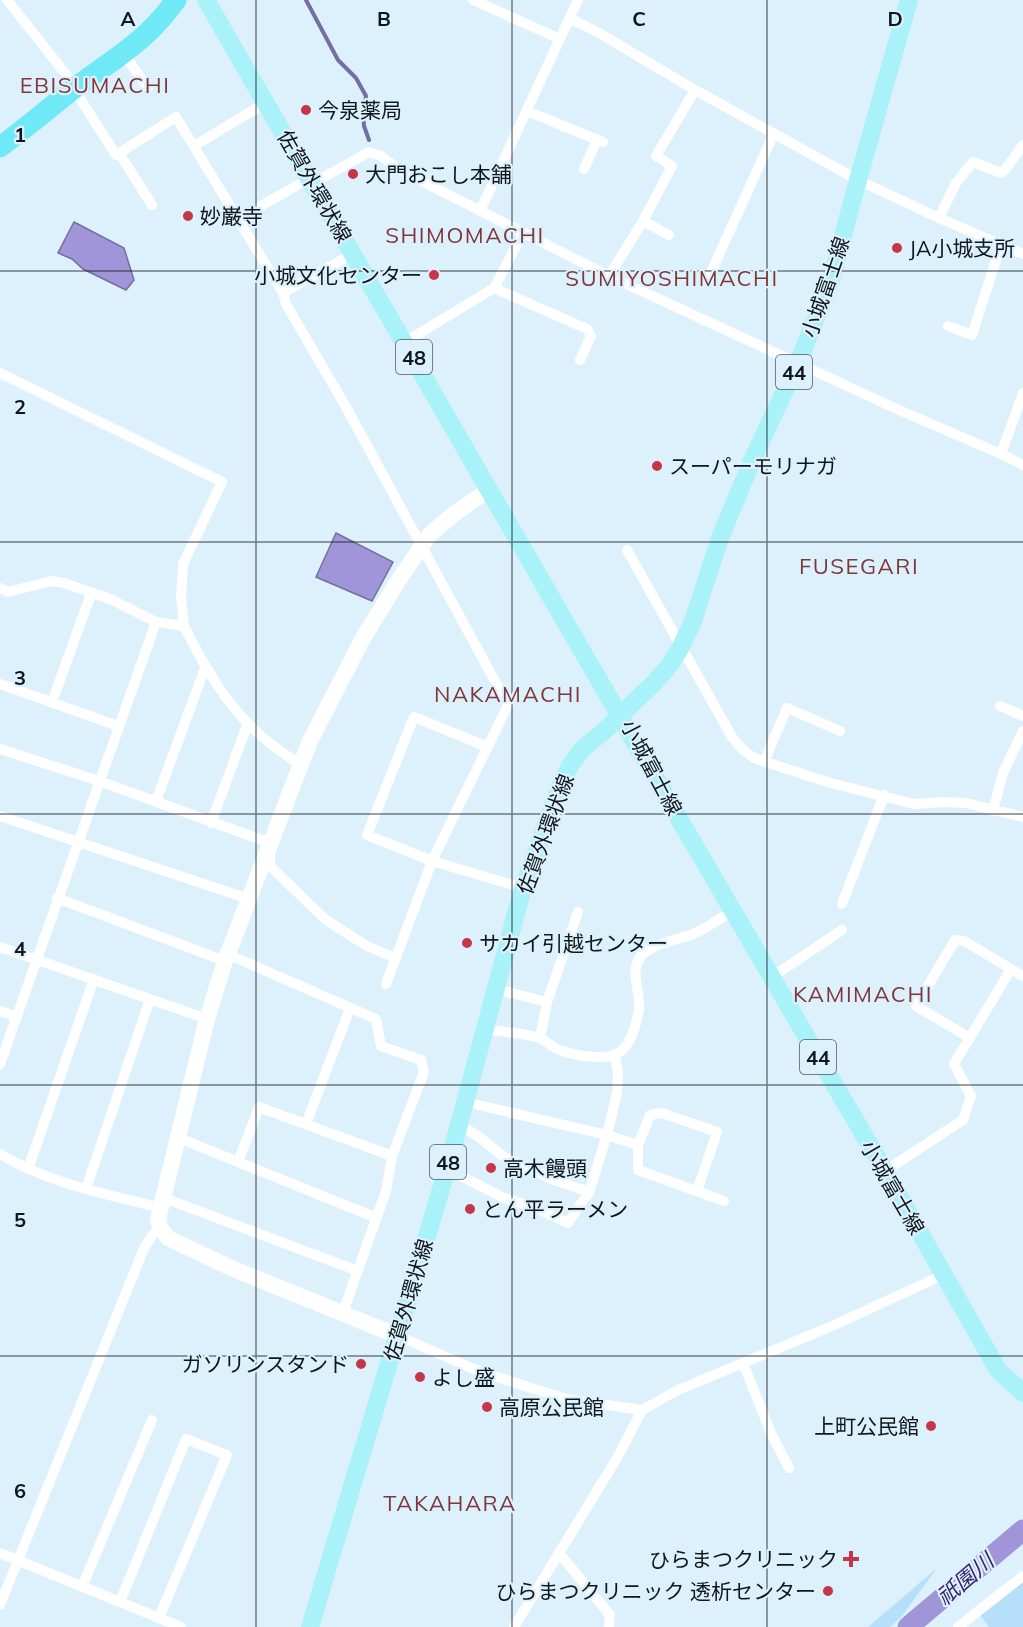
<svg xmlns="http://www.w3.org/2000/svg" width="1023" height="1627" font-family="Mulish,'Noto Sans JP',sans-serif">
	<rect width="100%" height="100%" fill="#ddf1fc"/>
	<path fill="#b6e0fa" d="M 937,1568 L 902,1616 L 890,1627 L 868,1627 Z
		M 1023,1581 L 1023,1627 L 989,1627 L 980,1615 Z"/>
	<path fill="#a095d8" stroke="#746fa0" stroke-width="1.5" d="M 74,222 L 124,248 L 134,280 L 126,290 L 83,269 L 72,259 L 58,253 Z
		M 336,533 L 393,562 L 372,601 L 316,577 Z"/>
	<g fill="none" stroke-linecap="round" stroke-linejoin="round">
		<path stroke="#746fa0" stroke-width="4" d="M 306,0 L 338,60 L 356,78 L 366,96 L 363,114 L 364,126 L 369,140"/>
		<path stroke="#a095d8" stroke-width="21" d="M 908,1627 L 1023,1530"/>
		<path stroke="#fff" stroke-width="10" d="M 7,0 L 76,87
			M 473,0 L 560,39
			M 571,19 L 599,33 L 695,90 L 858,180 L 939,218 L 1023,254
			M 124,54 L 148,88
			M 74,89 L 116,155 L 176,117 L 283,293 L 286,304 L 346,407 L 508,705 L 432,861 L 523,888
			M 527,111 L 603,142
			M 194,146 L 267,102
			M 119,153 L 152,205
			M 584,169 L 597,140
			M 313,183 L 369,152 L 381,156 L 398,169 L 609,276 L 899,410 L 1001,454 L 1023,465
			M 480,211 L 578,0
			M 939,218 L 956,183 L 973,162 L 1001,173 L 1005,170 L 1023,145
			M 238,219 L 310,178
			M 643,221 L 669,235
			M 609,276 L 643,221 L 672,166 L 656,156 L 695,90
			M 709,277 L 774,133
			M 494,288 L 587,329 L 591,336 L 580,360
			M 283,293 L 354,253
			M 948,326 L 972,335 L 1001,245
			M 405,342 L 494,288 L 523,233
			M 0,373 L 222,482 L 183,564 L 181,598 L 184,626
			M 1001,454 L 1023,393
			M 627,550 L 732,737 L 743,750 L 754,758 L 827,782 L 914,804 L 944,802 L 966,803 L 1023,817
			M 0,588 L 8,592 L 51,581 L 64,583 L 110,599 L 156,622 L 184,626 C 214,686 241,729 300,764
			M 0,684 L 118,726
			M 52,702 L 91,594
			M 1000,706 L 1023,716
			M 0,749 L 99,781 L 270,843 L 270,866 L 326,920 L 367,946 L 395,958
			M 764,762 L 787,708 L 840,731
			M 156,801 L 205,668
			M 993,811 L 1003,773 L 1023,731
			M 0,816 L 249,899
			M 211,823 L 248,723
			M 57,898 L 225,961
			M 842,904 L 884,795
			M 0,947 L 207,1019
			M 227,954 L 376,1019 L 381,1046 L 421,1060 L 424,1072 L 392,1156 L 386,1191 L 343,1312
			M 772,977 L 842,930
			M 386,984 L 432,861 L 367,835 L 414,717 L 488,747
			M 496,989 L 547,1002 L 540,1038
			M 547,1002 L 578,912
			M 0,1011 L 16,1017
			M 485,1029 C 500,1032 526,1033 539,1038 C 545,1040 550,1045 555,1048 C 570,1055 597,1060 614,1055 C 630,1050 637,1023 639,1009 C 641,991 628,970 642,955 C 654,943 678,940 693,934 C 707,928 720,918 733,911
			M 970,1038 L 916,1006 L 955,940 L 964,941 L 1011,969
			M 0,1064 L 156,622
			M 465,1102 L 607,1135 L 638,1145 L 638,1170 L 724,1201
			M 306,1124 L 350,1008
			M 459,1124 L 479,1137 L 504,1157 L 554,1180 L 589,1192
			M 179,1138 L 238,1162 L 259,1107 L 392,1156
			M 638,1145 L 650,1115 L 662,1113 L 717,1132 L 697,1191
			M 0,1154 C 47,1183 107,1194 161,1208
			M 238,1162 L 377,1218
			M 28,1169 L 94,979
			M 447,1169 L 504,1198 L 535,1208 L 568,1223 L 589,1192 L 607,1135 L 617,1093 L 618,1073 L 615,1055
			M 885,1171 L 963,1120 L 971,1096 L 954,1064 L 1011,969 L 1023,976
			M 86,1189 L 150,999
			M 164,1198 L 358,1271
			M 398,1336 L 481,1372 L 566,1399 L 642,1410
			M 743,1363 L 771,1433 L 789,1468
			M 0,1553 L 181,1627
			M 559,1553 L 610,1615 L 609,1627
			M 82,1587 L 152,1420
			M 120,1602 L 186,1439 L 227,1455 L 159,1618
			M 0,1605 L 144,1248 L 152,1236 L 160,1227
			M 514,1627 L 617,1458 L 642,1410 L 678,1390 L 832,1326 L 943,1275
			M 958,1627 L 1023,1576"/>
		<path stroke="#fff" stroke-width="16" d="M 398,1336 L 231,1268 L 168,1238 L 160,1227 L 158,1219 L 207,1019 L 225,961 L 310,741 L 363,638 L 400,578 L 430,534 L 454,514 L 490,489"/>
		<path stroke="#a9f2fa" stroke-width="18" d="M 206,0 L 678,817 L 885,1171 L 998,1370 L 1023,1393
			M 310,1627 L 447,1169 L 523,888 L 559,789 L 570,766 L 583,748 L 602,733 L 654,683 L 669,666 L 681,647 L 693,621 L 720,538 L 754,456 L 798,363 L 831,280 L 858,180 L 909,0"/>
		<path stroke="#70e9f7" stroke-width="21" d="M 0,147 C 25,129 48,109 72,90 C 113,59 145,43 176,0"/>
	</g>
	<path fill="none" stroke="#0f171c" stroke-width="1.5" stroke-opacity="0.55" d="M 256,0 L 256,1627M 512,0 L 512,1627M 767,0 L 767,1627M 0,271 L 1023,271M 0,542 L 1023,542M 0,814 L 1023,814M 0,1085 L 1023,1085M 0,1356 L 1023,1356"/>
	<g fill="#c6364a" stroke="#ddf1fc" stroke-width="2">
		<circle cx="306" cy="110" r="6"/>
		<circle cx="353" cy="174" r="6"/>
		<circle cx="188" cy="216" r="6"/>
		<circle cx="897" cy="248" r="6"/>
		<circle cx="434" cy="275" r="6"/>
		<circle cx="657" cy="466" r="6"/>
		<circle cx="467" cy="943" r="6"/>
		<circle cx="491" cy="1168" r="6"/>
		<circle cx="470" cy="1209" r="6"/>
		<circle cx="361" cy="1364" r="6"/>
		<circle cx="420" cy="1377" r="6"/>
		<circle cx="487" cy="1407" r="6"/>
		<circle cx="931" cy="1426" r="6"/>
		<path d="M848 1550h6v6h6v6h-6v6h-6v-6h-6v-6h6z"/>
		<circle cx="828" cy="1591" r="6"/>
	</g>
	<g text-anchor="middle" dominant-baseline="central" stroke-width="4.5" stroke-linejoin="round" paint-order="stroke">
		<g fill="#ddf1fc" stroke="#4d585f" stroke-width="1.5">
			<rect x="396" y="340" width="36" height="34" rx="4.5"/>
			<rect x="776" y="355" width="36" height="34" rx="4.5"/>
			<rect x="800" y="1040" width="36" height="34" rx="4.5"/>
			<rect x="430" y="1145" width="36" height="34" rx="4.5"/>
		</g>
		<g font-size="20" font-weight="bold" fill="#0f171c">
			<text x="414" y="357">48</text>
			<text x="794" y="372">44</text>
			<text x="818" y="1057">44</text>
			<text x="448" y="1162">48</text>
		</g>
		<g font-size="21" fill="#0f171c" stroke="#ddf1fc" text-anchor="start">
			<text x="318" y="110">今泉薬局</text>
			<text x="365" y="174">大門おこし本舗</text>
			<text x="200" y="216">妙巌寺</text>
			<text x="909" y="248">JA小城支所</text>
			<text x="422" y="275" text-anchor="end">小城文化センター</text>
			<text x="669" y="466">スーパーモリナガ</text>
			<text x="479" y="943">サカイ引越センター</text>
			<text x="503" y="1168">高木饅頭</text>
			<text x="482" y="1209">とん平ラーメン</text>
			<text x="349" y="1364" text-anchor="end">ガソリンスタンド</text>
			<text x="432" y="1377">よし盛</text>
			<text x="499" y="1407">高原公民館</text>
			<text x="919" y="1426" text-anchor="end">上町公民館</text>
			<text x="838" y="1559" text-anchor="end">ひらまつクリニック</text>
			<text x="816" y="1591" text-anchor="end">ひらまつクリニック 透析センター</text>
		</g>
		<g font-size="21" fill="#0f171c" stroke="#ddf1fc">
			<text transform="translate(315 186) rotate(60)">佐賀外環状線</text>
			<text transform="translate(825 287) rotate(-71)">小城富士線</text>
			<text transform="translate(652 767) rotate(62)">小城富士線</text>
			<text transform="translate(545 834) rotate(-70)">佐賀外環状線</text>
			<text transform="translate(893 1187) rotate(60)">小城富士線</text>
			<text transform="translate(408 1300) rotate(-74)">佐賀外環状線</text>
		</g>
		<g font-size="22" letter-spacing="1.5" fill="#7f373c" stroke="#ddf1fc">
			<text x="95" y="85">EBISUMACHI</text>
			<text x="465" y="235">SHIMOMACHI</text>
			<text x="672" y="278">SUMIYOSHIMACHI</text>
			<text x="859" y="566">FUSEGARI</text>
			<text x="508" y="694">NAKAMACHI</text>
			<text x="863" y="994">KAMIMACHI</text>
			<text x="450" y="1503">TAKAHARA</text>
		</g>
		<g font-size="22" font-style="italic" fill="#38216f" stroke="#ddf1fc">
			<text transform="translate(965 1579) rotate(-40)">祇園川</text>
		</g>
	</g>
	<g font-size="20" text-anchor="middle" font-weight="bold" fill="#0f171c" stroke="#ddf1fc" stroke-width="4.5" stroke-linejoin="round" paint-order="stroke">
		<text x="128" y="26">A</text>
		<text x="384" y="26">B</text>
		<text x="639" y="26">C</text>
		<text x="895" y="26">D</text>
		<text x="20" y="142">1</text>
		<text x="20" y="414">2</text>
		<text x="20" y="685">3</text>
		<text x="20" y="956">4</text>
		<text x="20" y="1227">5</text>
		<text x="20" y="1498">6</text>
	</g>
</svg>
